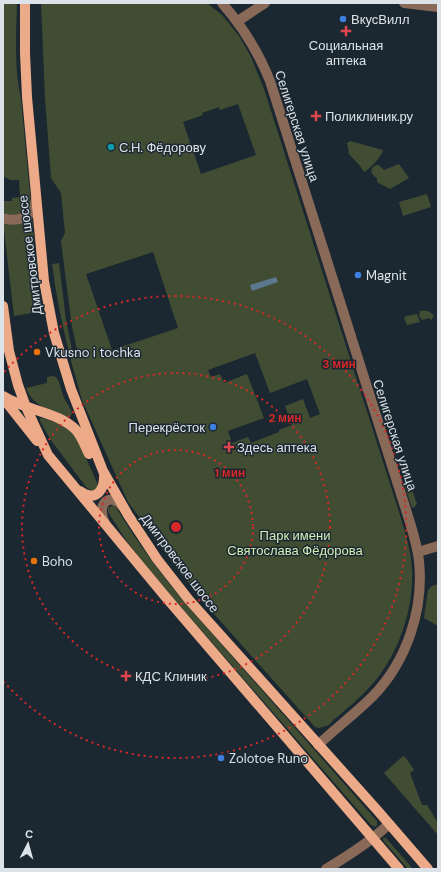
<svg xmlns="http://www.w3.org/2000/svg" width="441" height="872" font-family="'DM Sans',sans-serif">
	<rect width="100%" height="100%" fill="#1c2831"/>
	<path fill="#414d33" fill-rule="evenodd" d="M 3,3 L 17,3 C 16,34 14,68 21,99 L 31,205 L 30,208 L 17,216 L 6,214 L 3,211 L 3,193 L 4,201 L 12,201 L 12,198 L 20,197 L 19,180 L 10,180 L 3,176 Z
		M 41,3 L 207,3 L 222,15 L 239,36 L 251,57 L 264,89 L 399,512 C 403,527 409,543 411,559 C 417,599 401,650 375,681 C 366,692 355,702 344,711 C 339,716 333,719 329,725 L 319,728 L 315,727 L 207,606 L 175,566 L 128,502 L 82,400 L 70,357 L 78,354 L 72,327 L 61,241 L 65,233 L 61,193 L 51,178 L 45,98 ZM 238,104 L 256,155 L 201,174 L 183,122 L 203,115 L 202,113 L 219,107 L 220,110 ZM 153,252 L 178,328 L 112,350 L 86,274 ZM 255,353 L 270,393 L 307,379 L 320,414 L 310,418 L 303,399 L 285,406 L 292,425 L 279,430 L 279,432 L 251,443 L 248,437 L 232,443 L 228,431 L 264,418 L 247,374 L 224,383 L 220,374 L 211,377 L 208,370 Z
		M 350,141 L 383,150 C 382,156 370,169 364,172 L 360,166 L 349,154 L 347,143 Z
		M 399,164 L 409,178 L 390,189 L 377,182 L 377,178 C 369,174 370,165 379,165 L 384,170 Z
		M 427,194 L 431,207 L 403,216 L 399,202 Z
		M 32,216 L 39,308 L 37,312 L 14,316 L 3,221 Z
		M 59,263 L 66,320 L 73,355 L 70,356 C 62,325 56,295 52,264 Z
		M 420,311 C 427,310 430,311 434,316 L 431,320 L 429,318 L 422,320 L 419,316 Z
		M 417,314 L 420,322 L 407,325 L 404,318 L 406,316 Z
		M 52,376 L 56,377 L 59,382 L 64,398 L 71,410 L 72,414 L 70,416 L 66,417 C 49,410 33,406 26,388 L 47,383 L 47,377 Z
		M 40,418 L 43,418 L 65,426 L 76,436 L 98,485 L 98,487 L 93,491 L 87,488 L 50,439 L 40,421 Z
		M 408,486 L 411,487 L 417,504 L 414,507 L 412,508 L 405,487 Z
		M 113,505 L 117,509 C 137,542 160,573 185,603 L 377,821 L 377,825 L 376,827 L 371,825 L 156,578 L 126,540 L 108,512 L 108,508 Z
		M 438,584 L 438,626 L 424,618 L 428,590 L 432,586 Z
		M 403,756 L 406,758 L 414,770 L 410,773 L 422,805 L 427,805 L 438,823 L 438,835 L 384,773 Z
		M 383,838 L 386,838 L 413,869 L 408,869 L 383,840 Z"/>
	<path fill="#5c788f" d="M 276,277 L 278,282 L 252,291 L 250,285 Z"/>
	<g fill="none" stroke-linecap="round" stroke-linejoin="round">
		<path stroke="#896958" stroke-width="10" d="M 222,3 C 243,27 258,51 270,81 L 407,513 C 412,529 417,544 419,561 C 424,609 407,661 373,696 C 356,713 336,728 318,745
			M 404,3 L 438,7
			M 238,21 L 265,3
			M 3,218 C 18,223 35,217 36,199
			M 105,523 C 96,506 108,490 123,507
			M 418,552 L 438,546
			M 326,869 C 348,856 370,842 389,824"/>
		<path stroke="#edaa88" stroke-width="10" d="M 25,3 L 25,53 L 27,97 L 44,281 L 54,333 L 71,389 L 103,471 L 128,515 L 157,559 L 189,600 L 378,811 L 428,869
			M 3,306 L 9,351 L 18,385 L 26,407 L 48,455 L 164,595 L 399,869
			M 3,396 C 24,410 59,412 76,430 C 82,437 85,446 89,454
			M 3,398 L 37,441
			M 80,491 C 97,503 105,489 104,473"/>
	</g>
	<g fill="none" stroke="#d62828" stroke-width="2" stroke-dasharray="2 4">
		<circle cx="176" cy="527" r="77"/>
		<circle cx="176" cy="527" r="154"/>
		<path d="M4 372A231 231 0 1 1 4 682"/>
	</g>
	<g fill="#3f7fe0" stroke="#1c2831" stroke-width="1.5">
		<circle cx="343" cy="19" r="4"/>
		<circle cx="358" cy="275" r="4"/>
		<circle cx="213" cy="427" r="4"/>
		<circle cx="221" cy="758" r="4"/>
	</g>
	<g fill="#e0444e" stroke="#1c2831" stroke-width="1.5">
		<path d="M344 25h4v4h4v4h-4v4h-4v-4h-4v-4h4z"/>
		<path d="M314 110h4v4h4v4h-4v4h-4v-4h-4v-4h4z"/>
		<path d="M227 441h4v4h4v4h-4v4h-4v-4h-4v-4h4z"/>
		<path d="M124 670h4v4h4v4h-4v4h-4v-4h-4v-4h4z"/>
	</g>
	<circle fill="#0f9aa8" stroke="#1c2831" stroke-width="1.5" cx="111" cy="147" r="4"/>
	<g fill="#e8710a" stroke="#1c2831" stroke-width="1.5">
		<circle cx="37" cy="352" r="4"/>
		<circle cx="34" cy="561" r="4"/>
	</g>
	<g text-anchor="middle" dominant-baseline="central" stroke-width="3" stroke-linejoin="round" paint-order="stroke">
		<g font-size="13" fill="#dbe3e9" stroke="#1c2831" text-anchor="start">
			<text x="351" y="19">ВкусВилл</text>
			<text x="346" y="45" text-anchor="middle">Социальная<tspan x="346" dy="15">аптека</tspan></text>
			<text x="325" y="116">Поликлиник.ру</text>
			<text x="119" y="147">С.Н. Фёдорову</text>
			<text x="366" y="275">Magnit</text>
			<text x="45" y="352">Vkusno i tochka</text>
			<text x="205" y="427" text-anchor="end">Перекрёсток</text>
			<text x="237" y="447">Здесь аптека</text>
			<text x="42" y="561">Boho</text>
			<text x="135" y="676">КДС Клиник</text>
			<text x="229" y="758">Zolotoe Runo</text>
		</g>
		<g font-size="13" fill="#dbe3e9" stroke="#1c2831">
			<text transform="translate(297 126) rotate(72)">Селигерская улица</text>
			<text transform="translate(30 255) rotate(-97)">Дмитровское шоссе</text>
			<text transform="translate(395 435) rotate(72)">Селигерская улица</text>
			<text transform="translate(180 563) rotate(53)">Дмитровское шоссе</text>
		</g>
		<g font-size="13" fill="#d4eeb6" stroke="#1c2831">
			<text x="295" y="535">Парк имени<tspan x="295" dy="15">Святослава Фёдорова</tspan></text>
		</g>
	</g>
	<circle cx="176" cy="527" r="6" fill="#d62828" stroke="#1c2831" stroke-width="2"/>
	<g font-size="12" text-anchor="middle" font-weight="bold" fill="#d62828" stroke="#1c2831" stroke-width="3" stroke-linejoin="round" paint-order="stroke">
		<text x="339" y="368">3 мин</text>
		<text x="285" y="422">2 мин</text>
		<text x="230" y="477">1 мин</text>
	</g>
	<rect width="441" height="872" fill="none" stroke="#dbe3e9" stroke-width="8"/>
	<g transform="translate(28 844) rotate(6)" stroke="#1c2831" stroke-width="3" paint-order="stroke">
	<path d="M0-3L7 15L0 10L-7 15Z" fill="#dbe3e9"/>
	<text y="-6" font-size="11" font-weight="bold" text-anchor="middle" fill="#dbe3e9">С</text>
	</g>
</svg>
